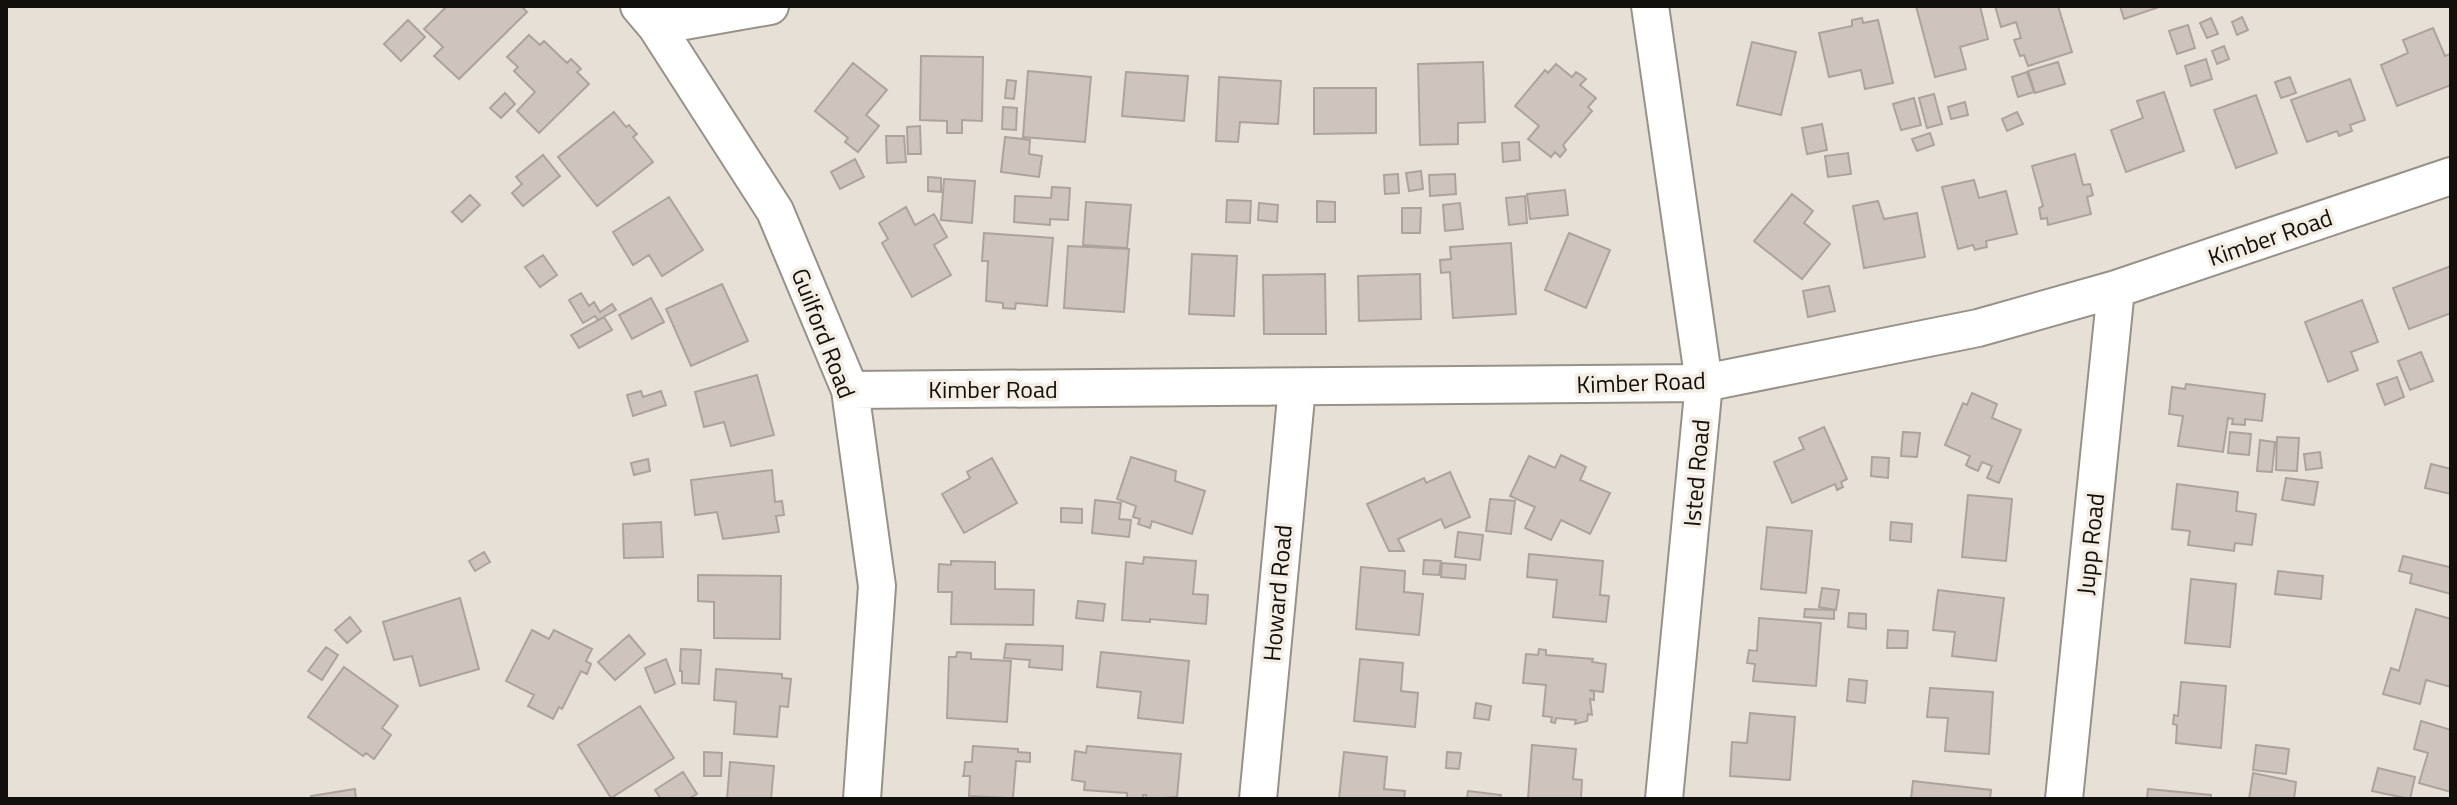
<svg xmlns="http://www.w3.org/2000/svg" width="2457" height="805" font-family="'Titillium Web',sans-serif">
	<rect width="100%" height="100%" fill="#e7e0d6"/>
	<path fill="#cfc4bd" stroke="#ada39d" stroke-width="2" d="M 447,6 L 521,6 L 527,12 L 459,79 L 434,56 L 443,47 L 424,29 Z
		M 1916,6 L 1980,6 L 1988,39 L 1960,47 L 1966,69 L 1935,77 Z
		M 1995,6 L 2058,6 L 2072,52 L 2028,66 L 2024,55 L 2020,56 L 2014,40 L 2021,38 L 2016,22 L 2001,27 Z
		M 2120,6 L 2162,6 L 2124,19 Z
		M 2242,17 L 2248,30 L 2237,35 L 2232,22 Z
		M 1862,18 L 1863,23 L 1878,20 L 1893,83 L 1865,89 L 1861,70 L 1829,77 L 1819,33 L 1852,26 L 1852,20 Z
		M 2211,18 L 2218,34 L 2207,38 L 2200,23 Z
		M 408,20 L 425,37 L 401,61 L 384,44 Z
		M 2188,25 L 2195,48 L 2177,54 L 2169,31 Z
		M 2433,28 L 2445,56 L 2450,54 L 2451,57 L 2451,85 L 2397,106 L 2381,65 L 2408,53 L 2403,40 Z
		M 529,35 L 540,45 L 544,41 L 567,63 L 571,59 L 581,69 L 577,72 L 589,84 L 539,133 L 517,111 L 535,92 L 514,71 L 518,67 L 507,57 Z
		M 1752,42 L 1796,52 L 1781,115 L 1737,105 Z
		M 2224,46 L 2229,59 L 2217,64 L 2212,51 Z
		M 921,56 L 983,57 L 982,121 L 962,120 L 962,133 L 947,133 L 947,121 L 920,120 Z
		M 2206,59 L 2212,79 L 2191,86 L 2185,66 Z
		M 1483,62 L 1485,122 L 1458,123 L 1458,144 L 1420,145 L 1418,64 Z
		M 2058,62 L 2065,84 L 2035,93 L 2028,71 Z
		M 853,63 L 887,90 L 866,115 L 879,126 L 858,152 L 845,142 L 848,138 L 815,111 Z
		M 1556,64 L 1572,77 L 1576,72 L 1581,75 L 1586,79 L 1580,85 L 1596,98 L 1588,107 L 1592,111 L 1563,145 L 1566,150 L 1560,157 L 1555,152 L 1551,157 L 1528,139 L 1539,126 L 1515,106 L 1545,70 L 1548,73 Z
		M 1028,71 L 1091,77 L 1085,142 L 1023,137 Z
		M 1126,72 L 1188,76 L 1184,121 L 1122,116 Z
		M 2027,72 L 2034,92 L 2018,97 L 2012,77 Z
		M 1219,77 L 1281,81 L 1278,124 L 1240,122 L 1238,142 L 1216,141 Z
		M 2290,77 L 2296,93 L 2281,98 L 2275,82 Z
		M 2350,79 L 2365,120 L 2350,125 L 2352,131 L 2339,136 L 2337,131 L 2307,142 L 2291,100 Z
		M 1007,80 L 1016,81 L 1014,99 L 1005,98 Z
		M 1314,88 L 1376,88 L 1376,133 L 1314,134 Z
		M 2164,92 L 2184,151 L 2126,172 L 2111,130 L 2143,118 L 2137,101 Z
		M 505,93 L 515,104 L 501,118 L 490,108 Z
		M 1934,94 L 1942,124 L 1927,128 L 1919,98 Z
		M 2256,95 L 2277,153 L 2236,168 L 2214,110 Z
		M 1914,98 L 1921,125 L 1901,130 L 1893,104 Z
		M 1965,102 L 1968,115 L 1951,119 L 1948,107 Z
		M 1003,107 L 1017,108 L 1016,130 L 1002,129 Z
		M 614,112 L 626,127 L 629,125 L 637,134 L 633,137 L 653,162 L 597,206 L 558,157 Z
		M 2017,112 L 2023,124 L 2007,131 L 2002,119 Z
		M 1822,124 L 1827,150 L 1807,154 L 1802,128 Z
		M 920,126 L 921,154 L 908,154 L 907,127 Z
		M 1930,133 L 1934,145 L 1917,151 L 1912,139 Z
		M 886,136 L 904,136 L 906,162 L 887,163 Z
		M 1005,137 L 1030,140 L 1029,154 L 1042,156 L 1039,177 L 1001,172 Z
		M 1519,142 L 1520,160 L 1503,162 L 1502,143 Z
		M 1848,153 L 1851,174 L 1828,177 L 1825,156 Z
		M 2075,154 L 2083,185 L 2090,184 L 2093,195 L 2087,197 L 2091,214 L 2048,225 L 2047,218 L 2041,219 L 2039,208 L 2043,206 L 2032,166 Z
		M 543,155 L 560,176 L 523,206 L 512,193 L 522,184 L 516,177 Z
		M 855,159 L 864,177 L 840,189 L 831,172 Z
		M 1421,171 L 1423,189 L 1409,191 L 1406,173 Z
		M 1398,174 L 1399,193 L 1385,194 L 1384,175 Z
		M 1455,174 L 1456,194 L 1430,196 L 1429,175 Z
		M 928,177 L 941,178 L 941,192 L 928,191 Z
		M 944,179 L 975,181 L 972,223 L 941,220 Z
		M 1974,180 L 1979,198 L 2006,191 L 2017,234 L 1986,241 L 1987,247 L 1978,249 L 1975,250 L 1973,245 L 1958,249 L 1942,187 Z
		M 1052,187 L 1070,188 L 1068,220 L 1050,219 L 1050,225 L 1014,222 L 1015,196 L 1051,198 Z
		M 1565,190 L 1568,215 L 1530,219 L 1527,194 Z
		M 1792,194 L 1813,211 L 1804,223 L 1830,244 L 1802,279 L 1754,241 Z
		M 470,195 L 480,205 L 462,222 L 452,212 Z
		M 1525,196 L 1527,223 L 1509,225 L 1506,198 Z
		M 669,197 L 703,250 L 662,276 L 649,255 L 633,265 L 613,232 Z
		M 1227,200 L 1251,201 L 1250,223 L 1226,222 Z
		M 1317,201 L 1335,202 L 1335,222 L 1317,222 Z
		M 1878,201 L 1884,219 L 1917,213 L 1925,257 L 1864,268 L 1853,206 Z
		M 1086,202 L 1131,205 L 1127,248 L 1083,245 Z
		M 1259,203 L 1278,205 L 1277,222 L 1258,220 Z
		M 1460,203 L 1463,229 L 1445,231 L 1443,205 Z
		M 906,207 L 915,225 L 934,214 L 947,237 L 934,245 L 951,275 L 912,297 L 882,243 L 888,239 L 879,223 Z
		M 1402,208 L 1421,208 L 1420,233 L 1402,233 Z
		M 984,233 L 1053,238 L 1047,306 L 1016,303 L 1015,309 L 1003,308 L 1003,303 L 986,301 L 988,261 L 982,261 Z
		M 1569,233 L 1610,250 L 1586,308 L 1545,290 Z
		M 1511,243 L 1516,314 L 1453,318 L 1450,272 L 1441,273 L 1440,260 L 1451,259 L 1450,247 Z
		M 1068,246 L 1129,249 L 1124,312 L 1064,308 Z
		M 1192,254 L 1237,256 L 1234,316 L 1189,314 Z
		M 543,255 L 557,275 L 540,287 L 525,267 Z
		M 2451,266 L 2451,313 L 2409,329 L 2393,288 Z
		M 1325,274 L 1326,334 L 1264,334 L 1263,275 Z
		M 1420,274 L 1421,319 L 1359,321 L 1358,276 Z
		M 722,284 L 748,341 L 691,366 L 666,309 Z
		M 1829,286 L 1835,311 L 1808,317 L 1803,291 Z
		M 581,293 L 589,306 L 594,302 L 600,312 L 612,304 L 616,310 L 598,320 L 595,316 L 583,323 L 569,300 Z
		M 651,298 L 664,322 L 632,339 L 619,315 Z
		M 2362,300 L 2378,342 L 2351,352 L 2358,370 L 2328,382 L 2305,322 Z
		M 604,317 L 612,330 L 579,348 L 571,335 Z
		M 2421,352 L 2433,381 L 2410,390 L 2398,361 Z
		M 757,375 L 774,435 L 731,446 L 724,422 L 704,427 L 695,392 Z
		M 2397,377 L 2404,397 L 2385,405 L 2377,384 Z
		M 2186,384 L 2265,394 L 2262,421 L 2245,419 L 2245,425 L 2232,424 L 2233,419 L 2228,418 L 2223,452 L 2178,446 L 2183,416 L 2169,414 L 2172,387 L 2185,389 Z
		M 641,391 L 643,397 L 661,391 L 666,405 L 633,416 L 627,395 Z
		M 1972,393 L 1997,404 L 1992,418 L 2021,430 L 1999,483 L 1987,478 L 1992,466 L 1982,462 L 1978,471 L 1969,467 L 1966,465 L 1970,456 L 1945,445 L 1963,403 L 1967,405 Z
		M 1824,427 L 1847,479 L 1841,482 L 1843,487 L 1837,490 L 1835,484 L 1792,503 L 1774,462 L 1804,449 L 1799,438 Z
		M 1903,432 L 1920,433 L 1917,457 L 1901,456 Z
		M 2230,432 L 2251,434 L 2249,455 L 2228,453 Z
		M 2277,437 L 2299,438 L 2297,471 L 2276,470 Z
		M 2260,440 L 2275,442 L 2272,472 L 2257,471 Z
		M 2320,452 L 2322,468 L 2306,470 L 2304,454 Z
		M 1561,455 L 1586,467 L 1580,480 L 1610,493 L 1590,534 L 1561,520 L 1551,540 L 1525,528 L 1535,507 L 1510,496 L 1529,456 L 1555,468 Z
		M 1131,457 L 1176,471 L 1175,481 L 1205,491 L 1192,534 L 1152,521 L 1150,528 L 1138,524 L 1140,519 L 1133,517 L 1136,506 L 1117,499 Z
		M 1872,457 L 1889,458 L 1888,478 L 1871,476 Z
		M 992,458 L 1017,503 L 964,533 L 942,494 L 970,478 L 967,472 Z
		M 648,459 L 650,471 L 634,475 L 631,463 Z
		M 2431,464 L 2451,469 L 2451,494 L 2425,488 Z
		M 772,470 L 775,502 L 782,501 L 784,515 L 776,516 L 779,532 L 723,539 L 717,512 L 695,515 L 691,480 Z
		M 1450,472 L 1470,517 L 1445,528 L 1441,519 L 1398,539 L 1404,551 L 1389,551 L 1367,504 L 1424,478 L 1426,483 Z
		M 2286,478 L 2318,482 L 2314,505 L 2282,500 Z
		M 2177,484 L 2238,492 L 2236,511 L 2256,514 L 2252,545 L 2235,543 L 2234,551 L 2188,545 L 2190,531 L 2172,529 Z
		M 1968,495 L 2012,499 L 2006,561 L 1962,557 Z
		M 1490,499 L 1515,501 L 1511,534 L 1486,531 Z
		M 1095,500 L 1121,503 L 1119,519 L 1131,520 L 1129,537 L 1092,533 Z
		M 1061,508 L 1082,509 L 1082,523 L 1061,522 Z
		M 661,522 L 663,557 L 624,558 L 623,524 Z
		M 1891,522 L 1912,524 L 1911,542 L 1890,540 Z
		M 1767,527 L 1812,531 L 1806,593 L 1761,589 Z
		M 1458,532 L 1483,535 L 1480,560 L 1455,557 Z
		M 484,552 L 490,562 L 475,571 L 469,561 Z
		M 1529,554 L 1603,561 L 1600,595 L 1609,596 L 1606,622 L 1553,617 L 1557,580 L 1527,577 Z
		M 2403,556 L 2449,567 L 2451,570 L 2451,594 L 2410,583 L 2412,574 L 2399,571 Z
		M 1144,557 L 1196,561 L 1193,594 L 1208,595 L 1206,624 L 1150,619 L 1150,622 L 1122,620 L 1126,562 L 1143,564 Z
		M 1424,560 L 1441,561 L 1439,575 L 1423,574 Z
		M 951,561 L 995,562 L 995,589 L 1034,590 L 1033,625 L 951,624 L 952,592 L 938,592 L 938,587 L 939,564 L 951,565 Z
		M 1442,563 L 1466,565 L 1465,579 L 1441,577 Z
		M 1361,567 L 1405,571 L 1404,592 L 1423,594 L 1419,635 L 1356,629 Z
		M 2278,571 L 2323,576 L 2321,599 L 2275,594 Z
		M 698,575 L 781,576 L 780,639 L 714,638 L 714,602 L 698,601 Z
		M 2191,579 L 2236,584 L 2230,647 L 2185,643 Z
		M 1822,588 L 1839,590 L 1836,610 L 1819,607 Z
		M 1938,590 L 2004,598 L 1996,661 L 1952,656 L 1955,632 L 1933,630 Z
		M 460,598 L 479,669 L 420,686 L 412,656 L 394,660 L 383,622 Z
		M 1078,601 L 1105,604 L 1103,621 L 1076,618 Z
		M 1805,609 L 1834,610 L 1834,619 L 1804,617 Z
		M 2416,609 L 2451,619 L 2451,687 L 2426,680 L 2420,704 L 2383,694 L 2391,668 L 2399,671 Z
		M 1849,613 L 1866,614 L 1866,629 L 1848,627 Z
		M 350,617 L 361,631 L 347,643 L 335,630 Z
		M 1759,618 L 1821,623 L 1816,686 L 1753,681 L 1755,664 L 1747,663 L 1749,650 L 1757,651 Z
		M 532,630 L 549,639 L 554,630 L 592,649 L 586,661 L 591,664 L 587,674 L 581,671 L 562,709 L 559,707 L 553,719 L 528,706 L 534,695 L 506,681 Z
		M 1888,630 L 1908,631 L 1907,648 L 1887,648 Z
		M 629,635 L 645,654 L 615,680 L 598,662 Z
		M 1006,644 L 1063,646 L 1062,670 L 1029,667 L 1030,660 L 1004,658 Z
		M 326,647 L 338,655 L 322,680 L 308,671 Z
		M 681,649 L 701,650 L 699,684 L 682,683 L 682,671 L 680,671 Z
		M 1539,649 L 1546,650 L 1546,655 L 1593,659 L 1592,662 L 1606,664 L 1603,692 L 1589,690 L 1594,692 L 1594,700 L 1590,699 L 1592,715 L 1588,714 L 1587,721 L 1575,724 L 1576,720 L 1556,718 L 1555,723 L 1551,722 L 1552,717 L 1543,716 L 1546,685 L 1523,683 L 1526,654 L 1538,655 Z
		M 957,652 L 971,653 L 971,659 L 1011,661 L 1007,722 L 947,718 L 949,657 L 956,657 Z
		M 1101,652 L 1189,661 L 1183,723 L 1138,718 L 1141,692 L 1097,687 Z
		M 666,659 L 675,684 L 655,693 L 645,668 Z
		M 1360,659 L 1403,663 L 1401,691 L 1418,693 L 1415,727 L 1354,721 Z
		M 344,667 L 398,706 L 382,728 L 391,735 L 374,759 L 366,753 L 363,756 L 308,717 Z
		M 716,669 L 782,674 L 782,678 L 791,679 L 788,707 L 780,706 L 777,737 L 734,734 L 736,702 L 714,700 Z
		M 1849,679 L 1867,681 L 1865,703 L 1847,701 Z
		M 2181,682 L 2226,686 L 2221,748 L 2176,743 L 2177,725 L 2173,724 L 2174,715 L 2178,716 Z
		M 1930,688 L 1993,692 L 1989,754 L 1945,751 L 1948,718 L 1927,717 Z
		M 1476,703 L 1491,706 L 1489,720 L 1474,718 Z
		M 640,706 L 674,758 L 611,798 L 578,745 Z
		M 1750,713 L 1795,717 L 1790,780 L 1730,776 L 1732,742 L 1747,743 Z
		M 2421,721 L 2451,730 L 2451,792 L 2419,783 L 2428,753 L 2414,749 Z
		M 1532,745 L 1576,749 L 1573,779 L 1582,780 L 1581,798 L 1528,799 Z
		M 2256,745 L 2289,749 L 2286,774 L 2253,770 Z
		M 973,746 L 1018,749 L 1018,752 L 1030,753 L 1030,762 L 1016,761 L 1013,798 L 1025,799 L 969,796 L 970,776 L 963,776 L 964,773 L 965,762 L 972,762 Z
		M 1087,746 L 1181,754 L 1177,797 L 1146,799 L 1146,795 L 1143,795 L 1143,799 L 1127,799 L 1127,793 L 1084,790 L 1085,782 L 1072,780 L 1075,751 L 1086,753 Z
		M 704,752 L 722,753 L 721,776 L 704,776 Z
		M 1344,752 L 1387,757 L 1384,789 L 1405,791 L 1404,799 L 1339,799 Z
		M 1447,752 L 1461,753 L 1459,769 L 1446,768 Z
		M 730,762 L 774,766 L 771,799 L 727,799 Z
		M 2378,768 L 2415,777 L 2410,799 L 2372,791 Z
		M 683,772 L 697,794 L 688,799 L 661,799 L 655,790 Z
		M 2253,773 L 2296,782 L 2294,799 L 2249,799 Z
		M 1913,781 L 1991,790 L 1990,799 L 1911,799 Z
		M 355,789 L 356,799 L 312,799 L 311,796 Z
		M 2148,789 L 2211,795 L 2211,799 L 2147,799 Z
		M 1468,791 L 1501,795 L 1500,799 L 1467,799 Z"/>
	<g fill="none" stroke-linecap="round" stroke-linejoin="round">
		<defs>
			<path id="minor" d="M 639,6 L 656,26 L 775,211 L 850,390 L 877,586 L 862,799
				M 1650,6 L 1704,383 L 1664,799
				M 656,26 L 770,6
				M 850,390 L 1704,383 L 1978,328 L 2116,289 L 2451,176
				M 1258,799 L 1297,387
				M 2064,799 L 2116,289"/>
		</defs>
		<use href="#minor" stroke="#989188" stroke-width="40"/>
		<use href="#minor" stroke="#fff" stroke-width="36"/>
	</g>
	<g text-anchor="middle" dominant-baseline="central" stroke-width="7" stroke-linejoin="round" paint-order="stroke">
		<g font-size="24" fill="#12100d" stroke="#f4ede3">
			<text transform="translate(2270 237) rotate(-19)">Kimber Road</text>
			<text transform="translate(824 333) rotate(69)">Guilford Road</text>
			<text transform="translate(1641 382) rotate(-2)">Kimber Road</text>
			<text x="993" y="389">Kimber Road</text>
			<text transform="translate(1696 473) rotate(-85)">Isted Road</text>
			<text transform="translate(2090 544) rotate(-84)">Jupp Road</text>
			<text transform="translate(1277 593) rotate(-85)">Howard Road</text>
		</g>
	</g>
	<rect width="2457" height="805" fill="none" stroke="#12100d" stroke-width="16"/>
</svg>
